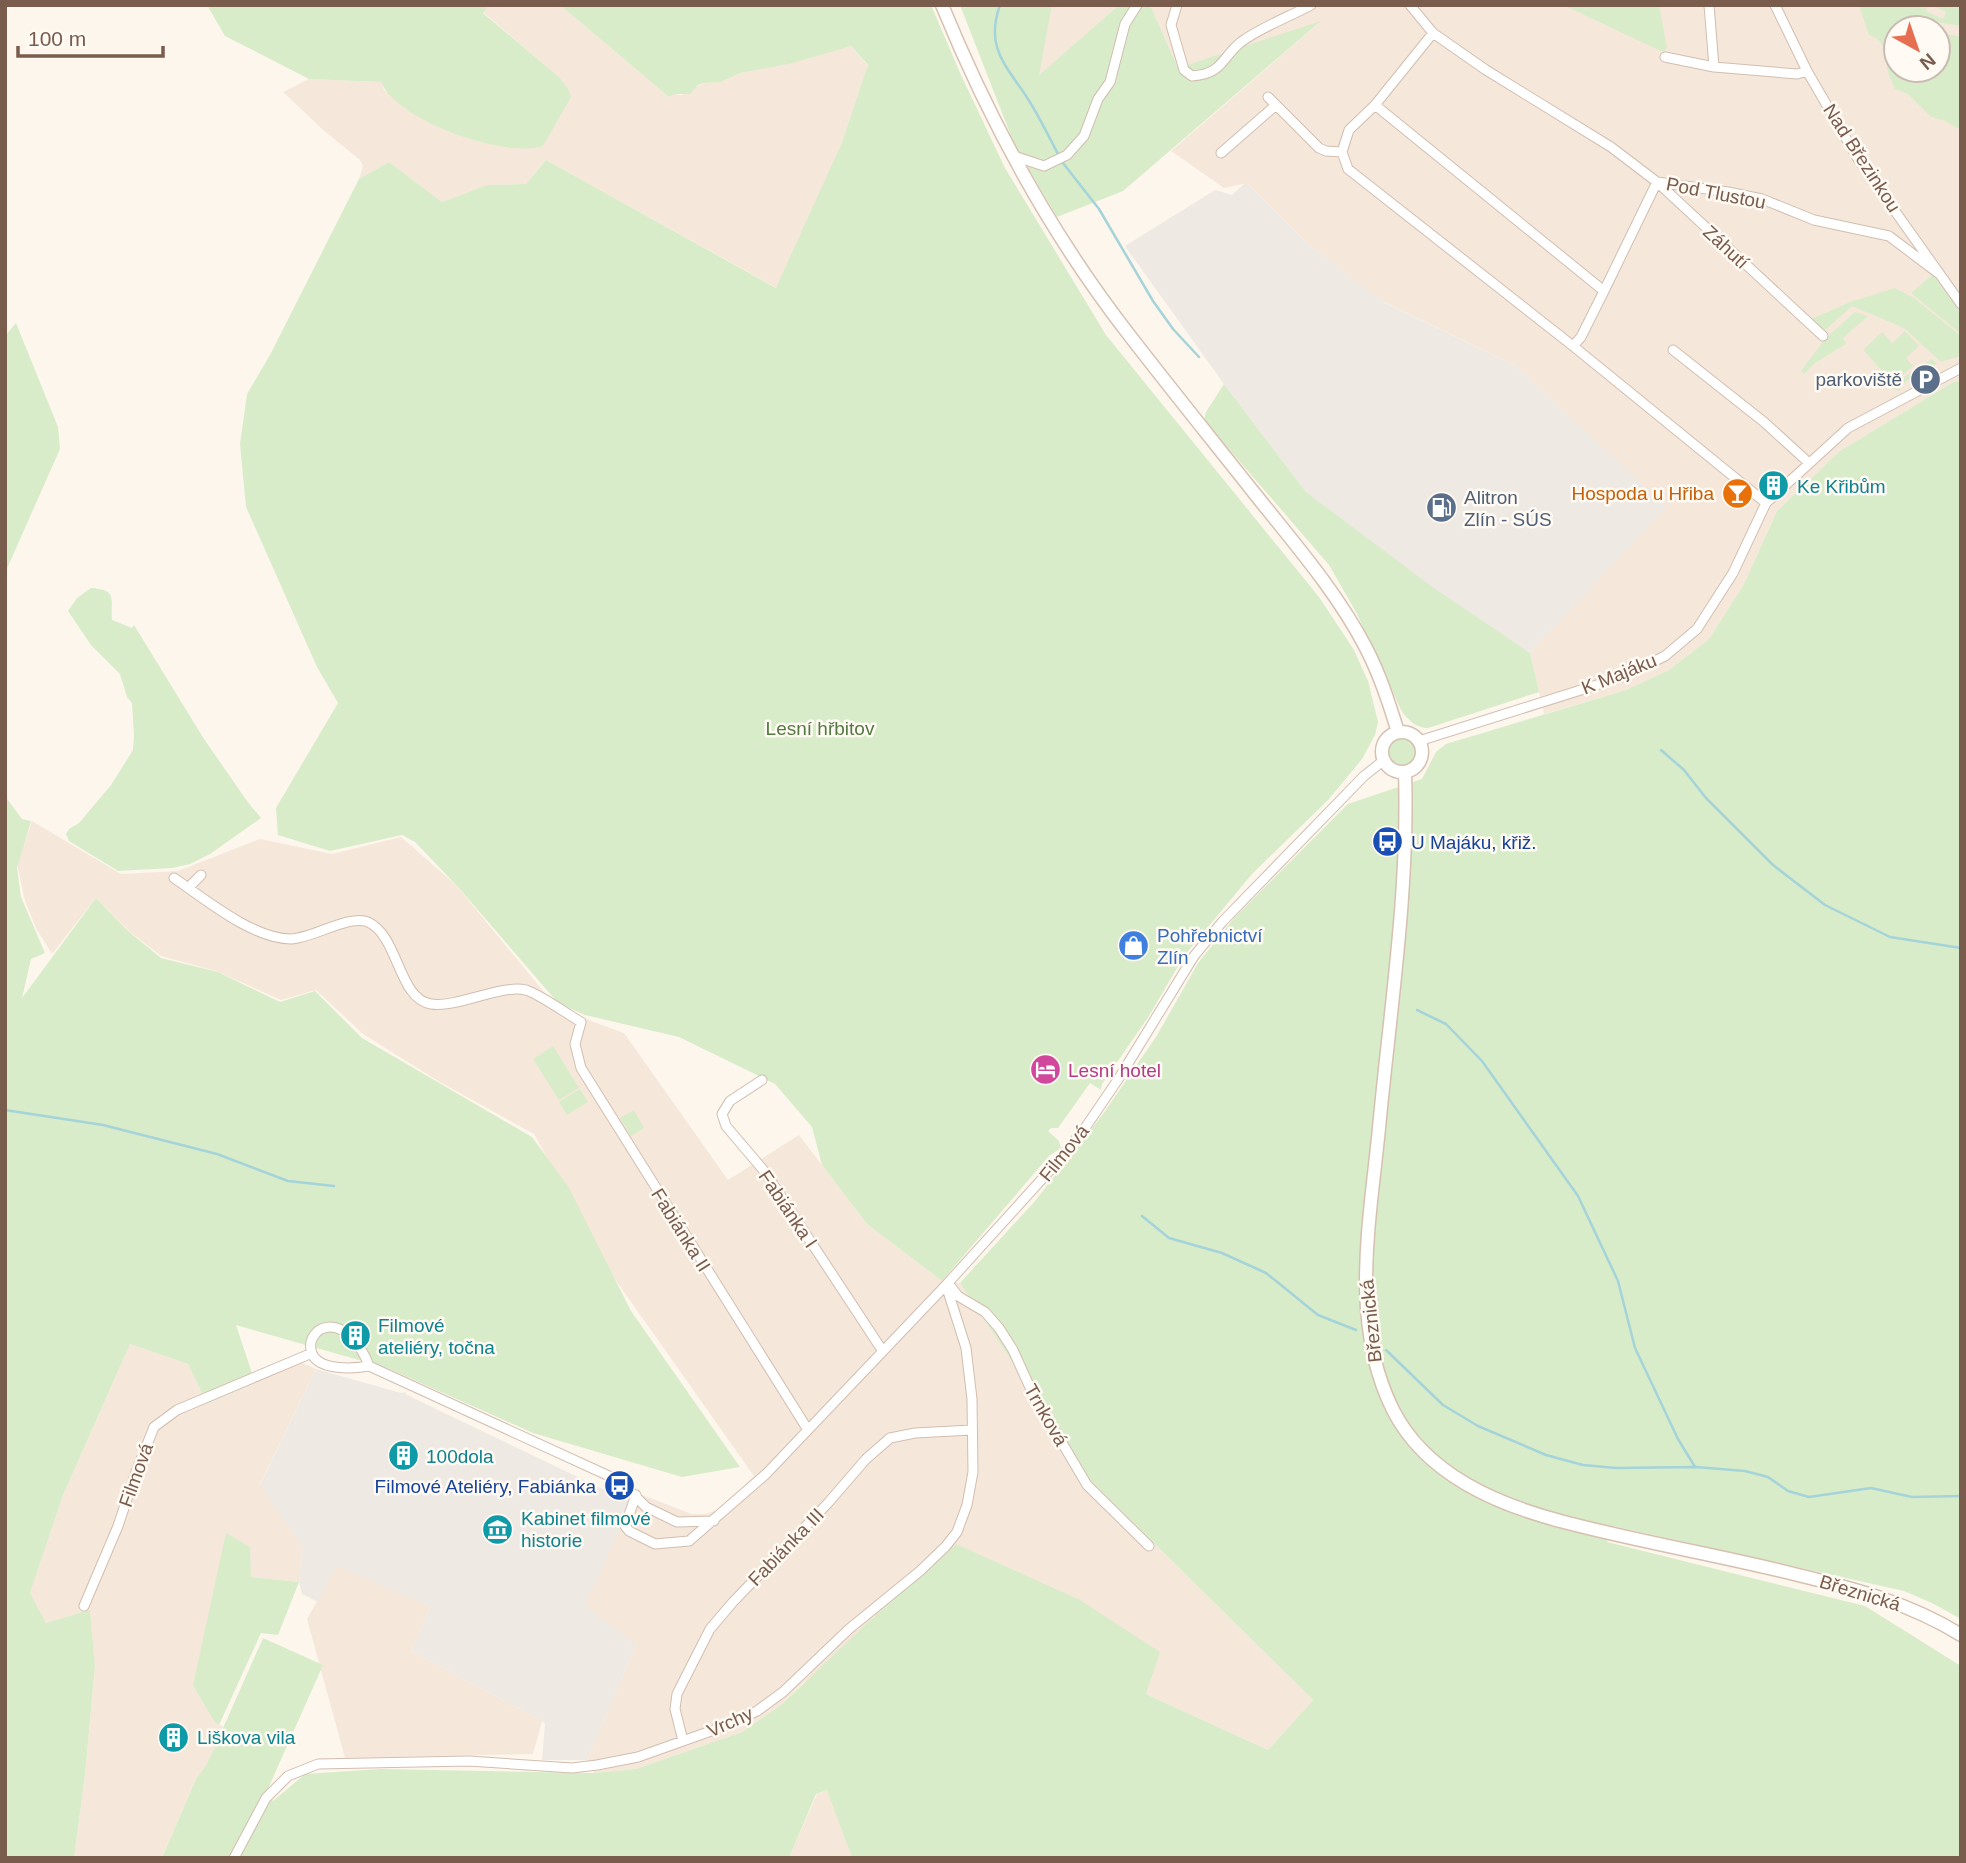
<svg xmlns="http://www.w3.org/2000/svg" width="1966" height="1863" font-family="Arial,sans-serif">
	<rect width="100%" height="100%" fill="#fdf6ec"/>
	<path fill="#f5e8da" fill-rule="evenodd" d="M 488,5 L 560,5 L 669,97 L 675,94 L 682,95 L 704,83 L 721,82 L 740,73 L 851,46 L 868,66 L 842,142 L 777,288 L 546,160 L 526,184 L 487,185 L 442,202 L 389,162 L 359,179 L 363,166 L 360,160 L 322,129 L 283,92 L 309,79 L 381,82 L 384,90 L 413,113 L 496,146 L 536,148 L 543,146 L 559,77 L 483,12 Z
		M 1052,5 L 1119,5 L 1038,76 Z
		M 1150,5 L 1961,5 L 1961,382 L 1955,381 L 1840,451 L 1777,511 L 1744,584 L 1709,639 L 1669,670 L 1626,690 L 1544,714 L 1530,653 L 1666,507 L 1516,366 L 1382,301 L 1309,245 L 1247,183 L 1224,188 L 1171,151 L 1319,23 L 1178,68 ZM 1896,28 L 1938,28 L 1938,70 L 1896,70 Z
		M 32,821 L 121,874 L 178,871 L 260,839 L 332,854 L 401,837 L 456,885 L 558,1009 L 624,1033 L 728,1180 L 799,1135 L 867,1224 L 942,1281 L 960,1283 L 1092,1482 L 1313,1700 L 1268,1750 L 1146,1694 L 1159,1652 L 804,1682 L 781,1705 L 742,1732 L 636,1769 L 594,1773 L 587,1760 L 636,1645 L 584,1605 L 637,1493 L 692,1514 L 705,1514 L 717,1510 L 734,1497 L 754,1476 L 610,1272 L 534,1134 L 438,1081 L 363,1034 L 316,990 L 281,1000 L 216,971 L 161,956 L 130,932 L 96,898 L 52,954 L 36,928 L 25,901 L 17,864 Z
		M 130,1344 L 188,1364 L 207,1404 L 300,1362 L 316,1369 L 260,1484 L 302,1547 L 299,1582 L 251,1577 L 214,1721 L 223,1727 L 207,1765 L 196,1779 L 162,1858 L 74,1858 L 85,1775 L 95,1667 L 90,1611 L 46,1623 L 30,1593 L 63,1495 Z
		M 337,1565 L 430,1607 L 411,1651 L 542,1721 L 533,1754 L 345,1758 L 307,1619 Z
		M 828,1790 L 852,1858 L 789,1858 L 817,1794 Z"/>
	<path fill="#efe9e4" d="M 1246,182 L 1309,245 L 1385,303 L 1516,366 L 1667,507 L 1530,653 L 1431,587 L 1306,492 L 1224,384 L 1125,246 L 1215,190 L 1232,195 Z
		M 316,1369 L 401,1393 L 405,1392 L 407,1395 L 632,1503 L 585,1605 L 636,1645 L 587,1760 L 542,1760 L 545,1724 L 542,1721 L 411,1651 L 430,1607 L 337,1566 L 318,1602 L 302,1594 L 299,1582 L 302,1547 L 260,1485 Z"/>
	<path fill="#d8ecc9" d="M 207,5 L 488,5 L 483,13 L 559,77 L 568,89 L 571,97 L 543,146 C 505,159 396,120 381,82 L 309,79 L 225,36 Z
		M 560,5 L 931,5 L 961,75 L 1005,168 L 1106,335 L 1319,597 L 1354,650 L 1368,681 L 1378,722 L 1375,735 L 1362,759 L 1329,799 L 1252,874 L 1184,956 L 1149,1016 L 1102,1084 L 1101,1090 L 1090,1083 L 1058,1128 L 1051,1128 L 1048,1131 L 1059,1141 L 1061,1148 L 1049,1156 L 942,1281 L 867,1224 L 822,1165 L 812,1127 L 775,1084 L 679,1037 L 585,1015 L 558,1003 L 458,887 L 415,842 L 402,835 L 330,851 L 278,835 L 276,808 L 338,703 L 317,667 L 246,507 L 240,444 L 247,394 L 270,355 L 359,179 L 389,162 L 442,202 L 487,185 L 526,184 L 546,160 L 776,288 L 842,142 L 868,65 L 851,46 L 793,63 L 740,73 L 721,82 L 704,83 L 698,85 L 690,94 L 675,94 L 669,97 Z
		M 960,5 L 1052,5 L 1039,75 L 1119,5 L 1150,5 L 1178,68 L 1321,21 L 1123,191 L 1057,217 L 1015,146 Z
		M 1563,5 L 1659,5 L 1667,48 L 1663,52 Z
		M 1859,5 L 1928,5 L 1926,11 L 1943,19 L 1946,12 L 1931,5 L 1961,5 L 1961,26 L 1917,19 L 1913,23 L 1918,28 L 1896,28 L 1896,70 L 1938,70 L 1938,32 L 1961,37 L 1961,130 L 1945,121 L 1931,117 L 1908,94 L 1895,89 C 1893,83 1888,75 1887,68 C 1886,53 1885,40 1869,35 Z
		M 1933,274 L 1961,313 L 1961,334 L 1911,293 Z
		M 1895,288 L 1914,298 L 1961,336 L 1961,356 L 1941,362 L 1904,328 L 1852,306 L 1822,333 L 1809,320 L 1850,302 Z
		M 1855,312 L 1868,316 L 1843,338 L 1846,344 L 1815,363 L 1804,374 L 1801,371 L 1825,339 Z
		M 16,323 L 58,427 L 60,449 L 5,573 L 5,336 Z
		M 1905,331 L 1919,346 L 1906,358 L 1913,366 L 1893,383 L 1863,350 L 1882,332 L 1892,343 Z
		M 1932,359 L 1937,364 L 1905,382 L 1899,391 L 1889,387 Z
		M 1955,381 L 1961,382 L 1961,1619 L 1932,1603 L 1904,1591 L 1613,1526 L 1607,1542 L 1865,1606 L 1961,1666 L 1961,1858 L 852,1858 L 827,1790 L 816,1794 L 789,1858 L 162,1858 L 196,1779 L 207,1764 L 263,1638 L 323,1665 L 267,1791 L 273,1801 L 305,1774 L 380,1769 L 594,1773 L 636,1769 L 742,1732 L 781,1705 L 865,1625 L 956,1544 L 1080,1600 L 1160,1652 L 1146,1694 L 1268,1750 L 1313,1700 L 1092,1482 L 960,1283 L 1035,1201 L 1103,1114 L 1156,1037 L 1198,963 L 1234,918 L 1348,804 L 1422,779 L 1436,752 L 1446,744 L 1626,690 L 1669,670 L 1709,639 L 1744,584 L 1777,511 L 1840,451 Z
		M 1224,384 L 1306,492 L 1431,586 L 1530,653 L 1539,692 L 1428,728 C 1416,728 1408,720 1401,710 L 1356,612 L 1329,565 L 1204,420 L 1206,412 Z
		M 91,588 C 119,590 110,600 112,620 L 132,628 L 134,625 L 204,739 L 247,801 L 261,818 L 210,854 L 190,864 L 172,868 L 118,871 L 69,841 L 66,834 L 69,829 L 79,823 L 111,785 L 133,750 L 134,735 L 132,703 L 127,697 L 120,674 L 91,645 L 68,611 L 77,598 Z
		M1388 752a14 14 0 1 1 28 0a14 14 0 1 1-28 0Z
		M 5,796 L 22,819 L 31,821 L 17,868 L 21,897 L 45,953 L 31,959 L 22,998 L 96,898 L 128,931 L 161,958 L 218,972 L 280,1002 L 315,991 L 362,1038 L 532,1137 L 568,1186 L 631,1311 L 740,1467 L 682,1477 L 533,1433 L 387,1368 L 236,1325 L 255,1382 L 207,1404 L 188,1364 L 130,1344 L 63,1495 L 30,1593 L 46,1623 L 90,1610 L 95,1666 L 85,1775 L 74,1858 L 5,1858 Z
		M 553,1046 L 579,1088 L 559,1100 L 533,1059 Z
		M 580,1089 L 588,1102 L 567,1115 L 559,1102 Z
		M 634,1110 L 644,1128 L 631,1136 L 620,1118 Z
		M 226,1533 L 250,1547 L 251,1577 L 299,1582 L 278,1635 L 261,1633 L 219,1725 L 214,1721 L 193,1685 Z"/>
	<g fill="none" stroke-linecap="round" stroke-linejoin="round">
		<path stroke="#a5d3da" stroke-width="2.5" d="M 1000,5 C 985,47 1005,64 1026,96 C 1038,114 1048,135 1058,154
			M 1063,163 L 1099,209 L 1153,301 L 1173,329 L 1199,357
			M 1661,750 L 1684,770 L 1706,798 L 1773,865 L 1825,905 L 1890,937 L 1961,948
			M 1417,1010 L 1446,1024 L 1482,1061 L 1578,1196 L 1618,1281 L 1635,1348 L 1678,1439 L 1695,1467
			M 5,1110 L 103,1125 L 217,1154 L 288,1181 L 334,1186
			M 1142,1216 L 1169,1238 L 1222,1253 L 1266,1273 L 1318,1315 L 1356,1330
			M 1386,1350 L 1443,1405 L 1478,1426 L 1546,1455 L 1583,1465 L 1616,1468 L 1696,1467 L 1745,1471 L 1768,1477 L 1788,1491 L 1809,1497 L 1871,1488 L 1912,1497 L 1961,1496"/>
		<defs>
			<path id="minor" d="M 1177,5 L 1171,25 L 1184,70 L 1192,76 C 1223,74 1221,58 1241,42 C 1261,27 1289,17 1311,5
				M 1410,5 L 1433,33 L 1486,70 L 1611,147 L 1657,182 L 1728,192 L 1762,199 L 1814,220 L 1889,236 L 1938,273
				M 1709,5 L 1714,67 L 1797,74 L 1807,71
				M 1775,5 L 1807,71 L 1858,159 L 1961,304
				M 1433,33 L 1375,105 L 1349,130 L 1342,152 L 1348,169 L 1573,346 L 1766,503
				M 1665,57 L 1714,67
				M 1268,97 L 1319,148 L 1326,151 L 1342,152
				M 1375,105 L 1604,291
				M 1221,153 L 1276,105
				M 1014,156 L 1044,166 L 1067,155 L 1084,136 L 1098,99 L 1110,82 L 1125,24 L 1137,5
				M 1573,346 L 1581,337 L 1604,291 L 1657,182 L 1823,336
				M 1673,350 L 1764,422 L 1809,463
				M 1419,741 L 1622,677 L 1665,656 L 1697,629 L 1733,573 L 1766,503 L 1848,428 L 1961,368
				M 174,878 C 205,899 253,939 291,939 C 313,938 350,914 368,922 C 399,936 398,999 431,1004 C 458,1008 501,984 526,990 C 541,995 567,1014 581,1022 L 575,1044 L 581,1068 L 808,1430
				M 189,887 L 201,875
				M 762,1080 L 730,1101 L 722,1114 L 726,1126 L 765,1172 L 882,1350
				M 948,1283 L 958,1296 L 985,1312 L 999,1328 L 1013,1350 L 1032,1392 L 1087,1485 L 1149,1546
				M 369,1366 C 363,1349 344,1319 321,1329 C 317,1331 312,1337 311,1342 C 306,1372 351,1369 369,1366 L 620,1481 L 646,1507 L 677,1522 L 714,1521
				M 636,1495 L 625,1526 L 629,1531 L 655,1544 L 689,1541 L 766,1474 L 946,1285 L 1053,1167 L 1085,1128 L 1119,1078 L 1194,956 L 1223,921 L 1364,776 L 1383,761
				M 84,1606 L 118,1526 L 136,1472 L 154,1427 L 177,1410 L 312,1353
				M 683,1741 L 675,1709 L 677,1694 L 710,1629 L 733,1602 L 828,1503 L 866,1459 L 890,1438 L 915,1433 L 972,1430
				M 234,1858 L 266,1798 L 288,1776 L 318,1764 L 469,1761 L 572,1768 L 597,1765 L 638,1757 L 725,1726 L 757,1711 L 783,1692 L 849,1629 L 920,1571 L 946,1546 L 957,1532 L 967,1505 L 973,1472 L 972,1399 L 966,1348 L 946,1285"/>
			<path id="secondary" d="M 942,5 C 990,122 1052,236 1130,336 C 1171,389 1213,441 1255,494 C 1294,543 1337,592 1366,648 C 1380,675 1389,703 1398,732
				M1382 752a20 20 0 1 1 40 0a20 20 0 1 1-40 0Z
				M 1405,772 C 1409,891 1390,1010 1379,1128 C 1370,1222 1349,1322 1393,1410 C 1426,1475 1498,1505 1564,1522 C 1640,1542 1718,1555 1794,1574 C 1852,1588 1910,1603 1961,1635"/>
		</defs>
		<use href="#minor" stroke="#d1beb0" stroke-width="11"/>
		<use href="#secondary" stroke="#d6c0b0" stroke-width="15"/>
		<use href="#minor" stroke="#fff" stroke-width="9"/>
		<use href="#secondary" stroke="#fff" stroke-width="12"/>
	</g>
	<defs>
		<symbol id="parking-disc" viewBox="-11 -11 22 22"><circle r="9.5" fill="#5c6f8a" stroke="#fffaf3"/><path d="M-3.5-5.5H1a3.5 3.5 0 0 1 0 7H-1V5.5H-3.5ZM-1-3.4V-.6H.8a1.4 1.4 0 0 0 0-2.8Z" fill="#fff"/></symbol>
		<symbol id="building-disc" viewBox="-11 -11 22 22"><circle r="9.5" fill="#0f9aa8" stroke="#fffaf3"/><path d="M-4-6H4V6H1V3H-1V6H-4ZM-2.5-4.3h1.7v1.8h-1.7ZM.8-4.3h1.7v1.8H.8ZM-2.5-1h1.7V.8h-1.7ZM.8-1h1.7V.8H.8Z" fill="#fff"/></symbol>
		<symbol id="bar-disc" viewBox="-11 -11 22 22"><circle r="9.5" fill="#e8710a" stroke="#fffaf3"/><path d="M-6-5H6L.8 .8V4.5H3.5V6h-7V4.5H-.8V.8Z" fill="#fff"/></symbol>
		<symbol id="fuel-disc" viewBox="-11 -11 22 22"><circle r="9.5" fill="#5c6f8a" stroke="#fffaf3"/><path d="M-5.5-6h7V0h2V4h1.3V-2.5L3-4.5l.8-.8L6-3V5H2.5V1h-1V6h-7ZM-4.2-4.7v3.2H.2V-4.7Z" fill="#fff"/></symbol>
		<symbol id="bus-disc" viewBox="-11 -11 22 22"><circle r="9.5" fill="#1a4fb4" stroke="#fffaf3"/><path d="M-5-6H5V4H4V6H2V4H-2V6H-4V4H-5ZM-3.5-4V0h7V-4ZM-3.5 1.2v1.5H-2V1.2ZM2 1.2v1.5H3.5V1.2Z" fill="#fff"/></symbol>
		<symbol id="shop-disc" viewBox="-11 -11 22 22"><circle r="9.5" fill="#3f7fe0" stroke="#fffaf3"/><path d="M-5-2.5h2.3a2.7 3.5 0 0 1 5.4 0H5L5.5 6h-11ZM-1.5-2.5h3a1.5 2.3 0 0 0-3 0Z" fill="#fff"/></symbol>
		<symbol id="hotel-disc" viewBox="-11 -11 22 22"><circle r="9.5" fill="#d1479c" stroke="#fffaf3"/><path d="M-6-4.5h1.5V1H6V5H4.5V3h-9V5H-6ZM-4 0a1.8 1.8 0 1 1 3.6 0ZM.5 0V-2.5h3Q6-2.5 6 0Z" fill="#fff"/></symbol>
		<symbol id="museum-disc" viewBox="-11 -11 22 22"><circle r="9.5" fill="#0f9aa8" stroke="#fffaf3"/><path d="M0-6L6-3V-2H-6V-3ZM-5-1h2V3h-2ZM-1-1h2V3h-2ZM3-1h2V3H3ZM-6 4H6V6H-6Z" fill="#fff"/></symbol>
	</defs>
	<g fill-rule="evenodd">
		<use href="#parking-disc" x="1908" y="362" width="35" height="35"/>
		<use href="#building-disc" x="1756" y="468" width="35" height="35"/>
		<use href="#bar-disc" x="1720" y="476" width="35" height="35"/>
		<use href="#fuel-disc" x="1424" y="490" width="35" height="35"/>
		<use href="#bus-disc" x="1370" y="824" width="35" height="35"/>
		<use href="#shop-disc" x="1116" y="928" width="35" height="35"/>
		<use href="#hotel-disc" x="1028" y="1052" width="35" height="35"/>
		<use href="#building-disc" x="338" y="1318" width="35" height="35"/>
		<use href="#building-disc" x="386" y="1438" width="35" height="35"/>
		<use href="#bus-disc" x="602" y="1468" width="35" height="35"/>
		<use href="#museum-disc" x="480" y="1512" width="35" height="35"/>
		<use href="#building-disc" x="156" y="1720" width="35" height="35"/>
	</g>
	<g text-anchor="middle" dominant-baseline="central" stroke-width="5" stroke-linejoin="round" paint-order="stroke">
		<g font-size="19" fill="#7a5c4d" stroke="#fffaf3">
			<text transform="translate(1862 158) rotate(57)">Nad Březinkou</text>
			<text transform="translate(1716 193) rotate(11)">Pod Tlustou</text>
			<text transform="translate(1726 247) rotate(43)">Záhutí</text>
			<text transform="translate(1619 674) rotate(-22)">K Majáku</text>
			<text transform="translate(1064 1153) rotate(-51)">Filmová</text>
			<text transform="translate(788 1209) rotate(56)">Fabiánka I</text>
			<text transform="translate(681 1230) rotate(58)">Fabiánka II</text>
			<text transform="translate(1371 1321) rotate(-96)">Březnická</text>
			<text transform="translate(1046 1415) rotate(60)">Trnková</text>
			<text transform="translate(136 1475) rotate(-70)">Filmová</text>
			<text transform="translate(786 1547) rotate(-46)">Fabiánka III</text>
			<text transform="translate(1860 1593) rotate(17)">Březnická</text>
			<text transform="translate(730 1722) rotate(-24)">Vrchy</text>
		</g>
		<g font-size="19" fill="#4e5e75" stroke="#fffaf3" text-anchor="end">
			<text x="1902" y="379">parkoviště</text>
			<text x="1464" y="497" text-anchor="start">Alitron<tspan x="1464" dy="22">Zlín - SÚS</tspan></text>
		</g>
		<g font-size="19" fill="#0d838f" stroke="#fffaf3" text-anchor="start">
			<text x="1797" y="486">Ke Křibům</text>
			<text x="378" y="1325">Filmové<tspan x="378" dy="22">ateliéry, točna</tspan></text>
			<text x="426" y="1456">100dola</text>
			<text x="521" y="1518">Kabinet filmové<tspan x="521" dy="22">historie</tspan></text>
			<text x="197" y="1737">Liškova vila</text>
		</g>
		<g font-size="19" fill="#c56008" stroke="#fffaf3" text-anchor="end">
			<text x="1714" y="493">Hospoda u Hřiba</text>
		</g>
		<g font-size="19" fill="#537a41" stroke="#fffaf3">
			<text x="820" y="728">Lesní hřbitov</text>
		</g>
		<g font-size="19" fill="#164399" stroke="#fffaf3" text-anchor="start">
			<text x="1411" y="842">U Majáku, křiž.</text>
			<text x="596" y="1486" text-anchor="end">Filmové Ateliéry, Fabiánka</text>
		</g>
		<g font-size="19" fill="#366cbe" stroke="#fffaf3" text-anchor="start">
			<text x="1157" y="935">Pohřebnictví<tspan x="1157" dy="22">Zlín</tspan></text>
		</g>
		<g font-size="19" fill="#b23c85" stroke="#fffaf3" text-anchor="start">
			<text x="1068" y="1070">Lesní hotel</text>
		</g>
	</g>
	<rect width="1966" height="1863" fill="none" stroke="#7a5c4d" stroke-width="14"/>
	<g transform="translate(1917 49) rotate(140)"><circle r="33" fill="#fffaf3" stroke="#cabbb1" stroke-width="2"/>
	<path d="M0-5L12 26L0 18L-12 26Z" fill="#e76f51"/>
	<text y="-10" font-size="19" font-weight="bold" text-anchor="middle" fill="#7a5c4d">N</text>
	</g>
	<path d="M18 46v10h145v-10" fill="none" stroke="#7a5c4d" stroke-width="3.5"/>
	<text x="28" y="46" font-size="21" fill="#7a5c4d" stroke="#fffaf3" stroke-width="5" paint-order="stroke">100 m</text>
</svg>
